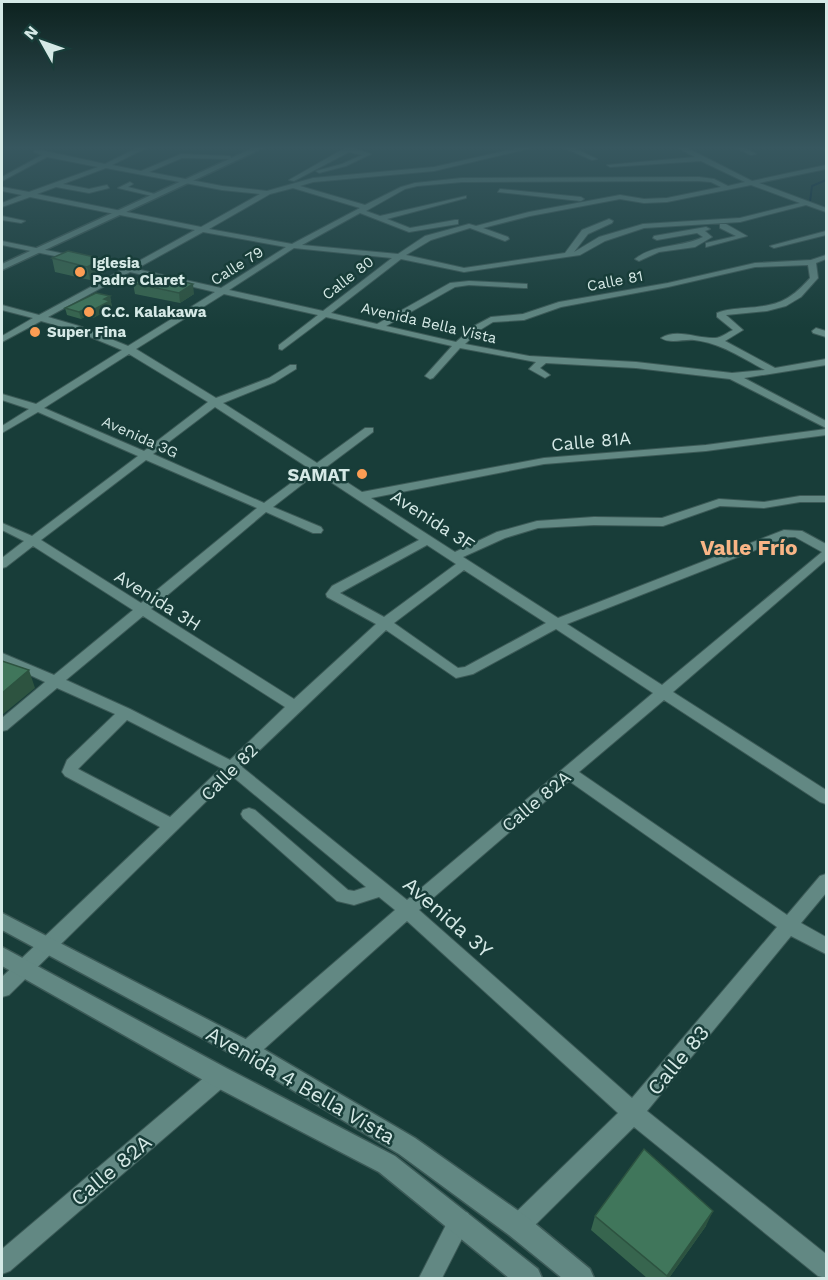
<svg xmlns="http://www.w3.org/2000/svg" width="828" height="1280" font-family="'Work Sans',sans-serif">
	<rect width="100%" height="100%" fill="#183d39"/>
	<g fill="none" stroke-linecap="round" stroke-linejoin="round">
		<path stroke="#002439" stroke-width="2" d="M 810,202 L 812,186 L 826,180"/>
		<defs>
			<path id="minor" d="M 137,148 L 146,148 L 112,165 L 141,171 L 181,154 L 230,156 L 232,159 L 182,158 L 149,172 L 222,186 L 267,191 L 313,178 L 434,167 L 518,148 L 531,148 L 434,171 L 313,182 L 300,186 L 365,205 L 401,187 L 415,183 L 462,178 L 699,177 L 714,179 L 728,186 L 745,182 L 701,161 L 610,167 L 607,165 L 695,157 L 678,148 L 687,148 L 752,181 L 826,165 L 826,169 L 759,183 L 826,208 L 826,212 L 806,205 L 740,222 L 644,228 L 605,241 L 580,255 L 464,272 L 401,259 L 331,313 L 377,324 L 450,283 L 469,281 L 527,284 L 527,288 L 524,288 L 469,285 L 455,287 L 386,326 L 456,342 L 474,326 L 491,317 L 523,314 L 559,302 L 668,283 L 755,263 L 811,260 L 826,255 L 826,259 L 816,263 L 818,278 L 801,297 L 786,306 L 767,311 L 726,315 L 743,330 L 725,341 L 775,368 L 826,359 L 826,365 L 744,378 L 826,421 L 826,428 L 730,379 L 636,368 L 546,363 L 540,368 L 550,375 L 545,378 L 529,369 L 536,362 L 460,348 L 433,378 L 430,379 L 425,376 L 452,346 L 326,317 L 282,350 L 279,349 L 279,345 L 318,315 L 224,294 L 136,349 L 216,398 L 269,378 L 290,365 L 296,365 L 296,369 L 275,382 L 223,403 L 317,463 L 365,428 L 373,428 L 373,432 L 325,468 L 362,492 L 544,458 L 706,445 L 826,429 L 826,435 L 706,451 L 544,464 L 371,498 L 455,552 L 497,532 L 537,521 L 594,517 L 662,518 L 719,499 L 764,502 L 800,496 L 826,496 L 826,502 L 800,502 L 764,508 L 720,506 L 663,526 L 594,525 L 538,528 L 505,538 L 463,557 L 558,618 L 784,530 L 802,531 L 826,544 L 826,560 L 673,692 L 826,790 L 826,804 L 820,802 L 664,700 L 579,772 L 787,915 L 820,876 L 826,874 L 826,893 L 801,923 L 826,937 L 826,954 L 791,936 L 647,1111 L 826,1254 L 826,1278 L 818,1276 L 634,1127 L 526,1234 L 518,1237 L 510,1234 L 507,1226 L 510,1218 L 618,1113 L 407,921 L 254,1058 L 247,1060 L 240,1058 L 237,1051 L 240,1044 L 395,910 L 379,897 L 354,905 L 337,901 L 243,818 L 241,814 L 243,810 L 249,808 L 255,810 L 348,890 L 354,891 L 366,887 L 232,776 L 9,995 L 2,997 L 2,977 L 160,827 L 65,776 L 62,772 L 67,760 L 115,714 L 57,688 L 7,730 L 2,731 L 2,718 L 45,682 L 2,662 L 2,653 L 54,675 L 133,610 L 33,546 L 6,567 L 2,568 L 2,558 L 24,541 L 2,530 L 2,523 L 32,536 L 138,456 L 38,412 L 2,433 L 2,426 L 29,409 L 2,400 L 2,394 L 36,404 L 122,350 L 73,330 L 41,321 L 2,342 L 2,336 L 33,318 L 2,310 L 2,305 L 39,315 L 122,270 L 2,245 L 2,241 L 128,267 L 195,230 L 30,197 L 2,207 L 2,203 L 22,195 L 2,191 L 2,187 L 29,192 L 98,167 L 47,157 L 4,180 L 2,181 L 2,177 L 42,155 L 34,152 L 36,149 L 105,164 ZM 106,168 L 222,190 L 260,194 L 201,227 L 37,194 L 56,187 L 89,193 L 109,188 L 107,185 L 89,189 L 63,184 ZM 699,181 L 711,182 L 721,187 L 667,198 L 644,199 L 620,195 L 529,212 L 476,226 L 469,224 L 425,236 L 398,254 L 302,245 L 360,213 L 409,232 L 458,224 L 458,220 L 455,220 L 410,228 L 387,219 L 466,198 L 466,196 L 380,216 L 366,211 L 405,189 L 417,186 L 462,182 ZM 751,185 L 800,203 L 740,218 L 643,224 L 599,237 L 574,252 L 588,234 L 612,223 L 613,221 L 609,219 L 582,230 L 565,253 L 464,268 L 406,255 L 431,240 L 470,228 L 505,241 L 509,239 L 508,237 L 483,228 L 530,216 L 620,199 L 644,203 L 667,202 ZM 293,188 L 360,208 L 292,244 L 209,229 L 270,194 ZM 203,232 L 286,247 L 221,288 L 136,269 ZM 294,248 L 392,258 L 323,311 L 229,290 ZM 808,265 L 810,278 C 789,302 776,306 745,308 C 735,309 726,309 717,313 L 717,317 L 733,330 C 728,332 721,338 715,338 C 698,339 677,328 661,338 C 670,344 684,339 694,340 C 721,343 742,358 765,370 L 732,373 L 636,362 L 529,356 L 465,344 L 480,330 L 493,322 L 524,320 L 561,307 L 668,287 L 755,267 ZM 130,272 L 215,292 L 128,346 L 79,326 L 48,317 ZM 129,354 L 208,402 L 144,451 L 44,408 ZM 215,407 L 310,469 L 264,503 L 153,454 ZM 146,460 L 257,508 L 141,603 L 41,540 ZM 317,473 L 419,540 L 332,586 L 326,594 L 327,597 L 376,624 L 294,699 L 151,609 L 266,512 L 313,533 L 321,533 L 323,530 L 321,527 L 273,507 ZM 789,537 L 795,537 L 822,552 L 662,685 L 567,624 ZM 427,545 L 456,564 L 384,617 L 340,593 ZM 464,570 L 546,623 L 465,667 L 458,668 L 394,623 ZM 143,616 L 285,707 L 230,760 L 130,709 L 66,680 ZM 556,629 L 653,693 L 407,900 L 242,767 L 386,630 L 456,678 L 473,674 ZM 127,720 L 221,768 L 170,817 L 78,769 ZM 569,781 L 777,927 L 632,1098 L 419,910 Z
				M 345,148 L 354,148 L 371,154 L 346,166 L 319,173 L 316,171 L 342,164 L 362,155 L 349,152 L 294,181 L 289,180 Z
				M 564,148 L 574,148 L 597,159 L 592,160 Z
				M 736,148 L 745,148 L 756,154 L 751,155 Z
				M 821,148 L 826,148 L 826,152 Z
				M 130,182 L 133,184 L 128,187 L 155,194 L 152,196 L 118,188 Z
				M 500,189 L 581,197 L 584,199 L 581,201 L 571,200 L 498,192 Z
				M 2,216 L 25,221 L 21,223 L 2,220 Z
				M 720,224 L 726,224 L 747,236 L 706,247 L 706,243 L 736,236 L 720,228 Z
				M 706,227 L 710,229 L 705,231 L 712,237 L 695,247 L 659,252 L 639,261 L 635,259 C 655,243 681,248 703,237 L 697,233 L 657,240 L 653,238 L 654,236 Z
				M 826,231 L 826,235 L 774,248 L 770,246 Z
				M 816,328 L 826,331 L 826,337 L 813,333 L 812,331 Z
				M 220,1067 L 227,1070 L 230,1077 L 227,1084 L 10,1271 L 2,1274 L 2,1249 L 213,1070 Z
				M 460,1210 L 468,1213 L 471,1221 L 442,1278 L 419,1278 L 452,1213 Z"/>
			<path id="tertiary" d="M 2,913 L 255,1044 L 415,1138 L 527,1217 L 590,1269 L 594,1278 L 562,1278 L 509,1235 L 399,1154 L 239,1058 L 2,930 Z
				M 2,947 L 228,1069 L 395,1156 L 538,1269 L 542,1278 L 509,1278 L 379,1172 L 212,1085 L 2,966 Z"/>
			<path id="secondary" d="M 253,148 L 263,148 L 2,270 L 2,264 Z"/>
		</defs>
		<use href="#minor" stroke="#3c5a57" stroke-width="2"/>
		<use href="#tertiary" stroke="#3c5a57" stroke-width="3"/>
		<use href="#secondary" stroke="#3c5a57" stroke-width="3"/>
		<use href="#minor" fill="#628883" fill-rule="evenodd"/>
		<use href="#tertiary" fill="#628883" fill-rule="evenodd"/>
		<use href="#secondary" fill="#628883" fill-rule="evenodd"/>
	</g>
	<path fill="#37654e" d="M 52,258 L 103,259 L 105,272 L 90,280 L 55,272 Z
		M 133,283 L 194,294 L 180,303 L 135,294 Z
		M 110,296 L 112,308 L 93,318 L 86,316 L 81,319 L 67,315 L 65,308 Z
		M 595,1216 L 706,1226 L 669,1278 L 647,1278 L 591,1230 Z"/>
	<path fill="#2d5340" d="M 103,259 L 105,272 L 90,280 L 87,267 Z
		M 193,284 L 194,294 L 180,303 L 179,293 Z
		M 110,296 L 112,308 L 93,318 L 91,311 L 104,299 Z
		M 85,309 L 86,316 L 81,319 L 79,312 Z
		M 29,670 L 35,688 L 2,715 L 2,693 Z
		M 713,1211 L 706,1226 L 669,1278 L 666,1278 Z"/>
	<path fill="#40765b" stroke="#2d5340" stroke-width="1.5" d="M 68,251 L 103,259 L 87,267 L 52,258 Z
		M 156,275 L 193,284 L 179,293 L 133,283 L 146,276 Z
		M 96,293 L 110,296 L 104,299 L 110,301 L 91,311 L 85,309 L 79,312 L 65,308 Z
		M 2,661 L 29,670 L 2,693 Z
		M 644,1149 L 713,1211 L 667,1276 L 595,1216 Z"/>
	<linearGradient id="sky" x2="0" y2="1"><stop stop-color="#0d221f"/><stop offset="0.45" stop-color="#37575f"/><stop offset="1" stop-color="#37575f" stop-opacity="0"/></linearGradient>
	<rect width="828" height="328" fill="url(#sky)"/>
	<g fill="#fc9d54" stroke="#183d39" stroke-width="2">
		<circle cx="80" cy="272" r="6"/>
		<circle cx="89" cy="312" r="6"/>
		<circle cx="35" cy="332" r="6"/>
		<circle cx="362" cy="474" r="6"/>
	</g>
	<g text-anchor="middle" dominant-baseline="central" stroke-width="5" stroke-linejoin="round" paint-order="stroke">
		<g font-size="15" font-weight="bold" fill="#d5e9e6" stroke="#183d39" text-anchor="start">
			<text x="92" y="263">Iglesia<tspan x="92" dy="17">Padre Claret</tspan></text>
			<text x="101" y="312">C.C. Kalakawa</text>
			<text x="47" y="332">Super Fina</text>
		</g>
		<g font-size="15" fill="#d5e9e6" stroke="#183d39">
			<text transform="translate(237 266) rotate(-32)">Calle 79</text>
			<text transform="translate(348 278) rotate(-38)">Calle 80</text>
			<text transform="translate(615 281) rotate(-11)">Calle 81</text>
			<text transform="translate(429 323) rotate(13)">Avenida Bella Vista</text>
			<text transform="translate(140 437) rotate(24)">Avenida 3G</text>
		</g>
		<g font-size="18" fill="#d5e9e6" stroke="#183d39">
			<text transform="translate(591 441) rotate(-5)">Calle 81A</text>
			<text transform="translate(433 520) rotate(33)">Avenida 3F</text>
			<text transform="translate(158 600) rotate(32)">Avenida 3H</text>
			<text transform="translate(229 772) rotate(-45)">Calle 82</text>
			<text transform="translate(536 801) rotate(-40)">Calle 82A</text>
		</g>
		<g font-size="18" font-weight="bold" fill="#d5e9e6" stroke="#183d39" text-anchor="end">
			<text x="350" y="474">SAMAT</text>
		</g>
		<g font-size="21" font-weight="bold" fill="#f8b586" stroke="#183d39">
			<text x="749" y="547">Valle Frío</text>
		</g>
		<g font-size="21" fill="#d5e9e6" stroke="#183d39">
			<text transform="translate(448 917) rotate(41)">Avenida 3Y</text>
			<text transform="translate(678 1060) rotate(-50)">Calle 83</text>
			<text transform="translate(301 1085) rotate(30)">Avenida 4 Bella Vista</text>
			<text transform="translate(111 1170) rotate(-40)">Calle 82A</text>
		</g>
	</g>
	<rect width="828" height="1280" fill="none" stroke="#d5e9e6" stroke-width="6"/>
	<g transform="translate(42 42) rotate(310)" stroke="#183d39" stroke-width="4.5" paint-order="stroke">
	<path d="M0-4.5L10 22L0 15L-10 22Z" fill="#d5e9e6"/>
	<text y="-9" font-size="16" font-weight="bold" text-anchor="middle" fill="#d5e9e6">N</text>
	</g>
</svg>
